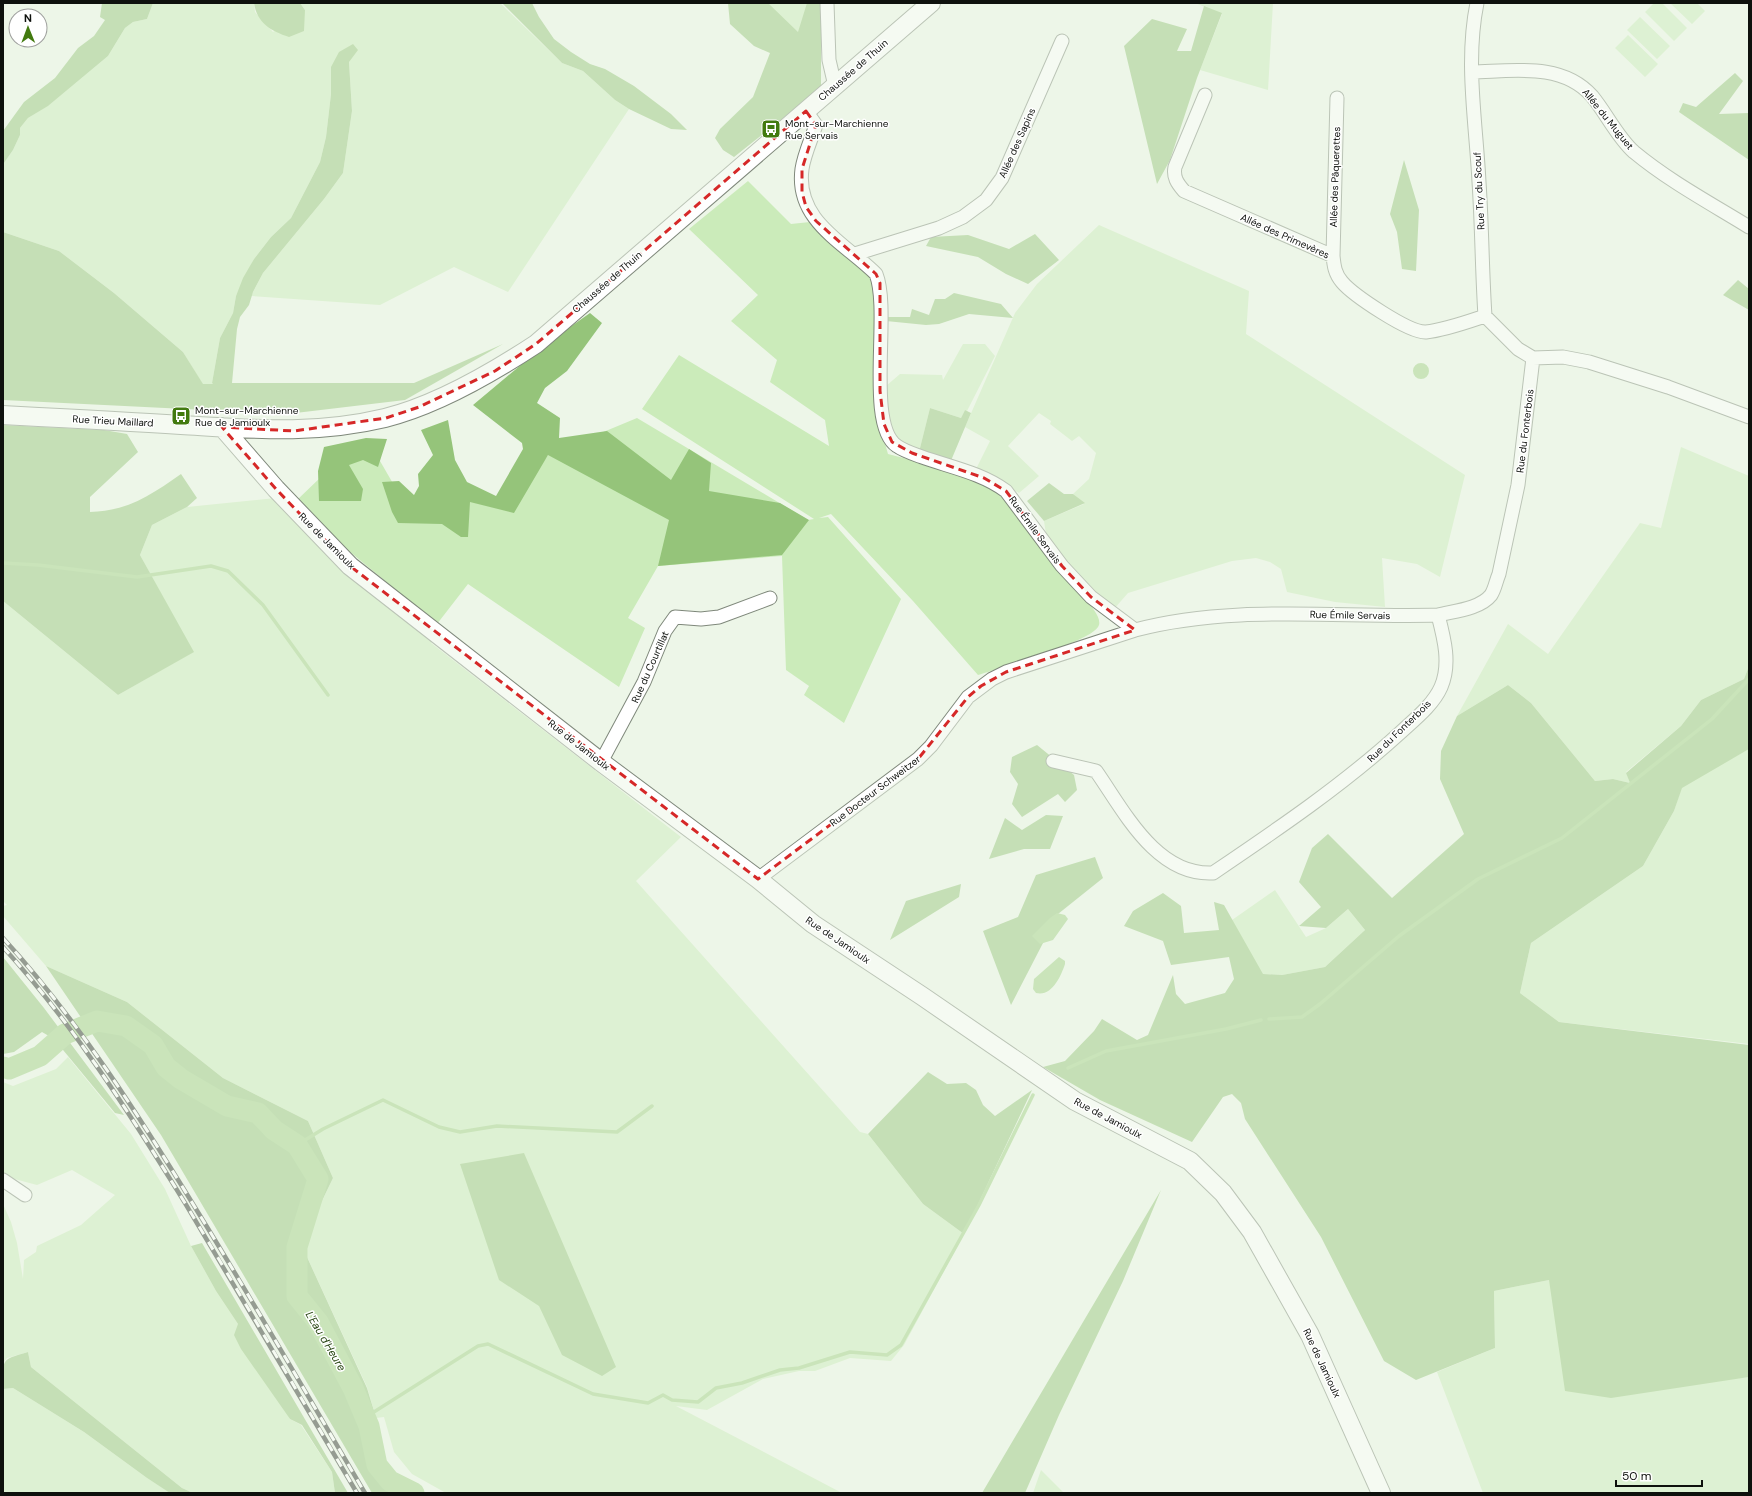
<svg xmlns="http://www.w3.org/2000/svg" width="1752" height="1496" font-family="'DM Sans',sans-serif">
	<rect width="100%" height="100%" fill="#edf6e8"/>
	<path fill="#cbebba" d="M 153,3 L 254,3 L 255,12 L 273,32 L 305,10 L 300,3 L 500,3 L 562,63 L 583,71 L 615,100 L 629,109 L 508,292 L 454,267 L 380,305 L 251,296 L 263,273 L 324,199 L 343,173 L 352,111 L 349,62 L 353,44 L 331,94 L 326,137 L 320,162 L 291,218 L 271,237 L 254,259 L 236,296 L 233,313 L 220,338 L 212,383 L 214,384 L 203,385 L 183,352 L 114,293 L 59,251 L 3,232 L 4,163 L 13,150 L 20,135 L 20,128 L 28,118 L 49,105 L 108,56 L 125,28 L 133,22 L 147,19 Z
		M 741,3 L 816,3 L 801,48 Z
		M 1195,3 L 1273,3 L 1268,90 L 1200,70 L 1222,14 Z
		M 1654,3 L 1662,3 L 1687,28 L 1674,41 L 1645,12 Z
		M 1670,3 L 1697,3 L 1705,11 L 1692,24 Z
		M 1640,17 L 1670,46 L 1657,59 L 1627,30 Z
		M 1628,35 L 1658,64 L 1645,77 L 1615,48 Z
		M 748,181 L 791,224 L 810,222 L 875,278 L 878,420 L 888,454 L 946,469 L 1002,492 L 1088,601 C 1092,608 1101,617 1099,625 C 1095,641 996,669 978,675 L 913,601 L 831,514 L 819,518 L 828,517 L 901,599 L 844,723 L 804,695 L 809,686 L 786,670 L 782,556 L 658,566 L 628,618 L 645,628 L 619,687 L 468,584 L 437,624 L 349,551 L 296,501 L 322,476 L 369,442 L 413,518 L 469,494 L 509,511 L 548,455 L 637,418 L 808,520 L 814,519 L 642,409 L 679,355 L 829,446 L 825,420 L 770,382 L 777,360 L 731,321 L 758,295 L 689,229 Z
		M 1099,225 L 1249,291 L 1246,334 L 1465,475 L 1440,577 L 1417,564 L 1382,558 L 1385,607 L 1335,602 L 1287,592 L 1281,569 L 1270,562 L 1256,558 L 1232,561 L 1128,593 L 1114,609 L 1091,591 L 1074,570 L 1046,534 L 1044,521 L 1084,504 L 1073,494 L 1089,479 L 1096,453 L 1079,436 L 1072,441 L 1050,424 L 1051,421 L 1039,413 L 1008,446 L 1039,476 L 1019,493 L 976,469 L 990,441 L 965,427 L 1015,313 L 1037,284 Z
		M 963,344 L 985,344 L 995,356 L 967,411 L 965,410 L 961,418 L 930,408 L 919,452 L 908,448 L 890,429 L 886,386 L 900,374 L 942,375 L 943,380 Z
		M 1681,447 L 1749,476 L 1749,666 L 1744,679 L 1701,700 L 1681,726 L 1626,772 L 1630,783 L 1613,779 L 1595,781 L 1531,703 L 1508,685 L 1457,716 L 1508,624 L 1548,654 L 1640,523 L 1661,528 Z
		M 276,498 L 434,639 L 431,643 L 681,837 L 636,881 L 860,1132 L 868,1134 L 923,1204 L 964,1234 L 904,1345 L 891,1361 L 850,1358 L 815,1371 L 799,1371 L 763,1379 L 707,1410 L 676,1406 L 842,1493 L 446,1493 L 412,1474 L 394,1452 L 384,1417 L 376,1418 L 367,1387 L 301,1244 L 333,1178 L 308,1121 L 223,1078 L 127,1002 L 46,966 L 3,916 L 3,906 L 7,905 L 3,901 L 3,601 L 118,695 L 193,652 L 140,555 L 152,525 L 187,507 Z
		M 1749,749 L 1749,1044 L 1559,1022 L 1520,993 L 1531,943 L 1643,866 L 1674,811 L 1682,786 Z
		M 1275,890 L 1306,937 L 1326,928 L 1348,909 L 1365,930 L 1325,967 L 1282,975 L 1262,974 L 1232,920 Z
		M 68,1057 L 131,1134 L 165,1189 L 191,1246 L 216,1291 L 238,1324 L 290,1419 L 301,1425 L 332,1472 L 335,1493 L 193,1493 L 182,1488 L 31,1367 L 28,1352 L 7,1358 L 3,1363 L 3,1204 L 11,1222 L 17,1243 L 23,1279 L 24,1260 L 36,1252 L 37,1246 L 81,1225 L 115,1195 L 72,1170 L 37,1185 L 7,1177 L 3,1174 L 3,1082 L 13,1086 L 56,1069 Z
		M 1549,1280 L 1714,1381 L 1749,1377 L 1749,1493 L 1483,1493 L 1437,1372 L 1495,1348 L 1494,1291 Z
		M 13,1388 L 84,1432 L 147,1478 L 171,1493 L 3,1493 L 3,1389 Z
		M 1041,1470 L 1064,1493 L 1033,1493 Z"/>
	<path fill="#95c47a" d="M 102,3 L 153,3 L 147,19 L 133,22 L 125,28 L 108,56 L 48,106 L 28,118 L 20,128 L 20,135 L 13,150 L 4,163 L 3,170 L 3,131 L 24,102 L 55,78 L 78,48 L 94,36 L 105,20 L 100,17 Z
		M 254,3 L 300,3 L 305,10 L 304,31 L 289,37 C 271,31 257,23 254,3 Z
		M 502,3 L 532,3 L 539,17 L 554,39 L 571,52 L 590,64 L 605,69 L 634,86 L 671,114 L 687,130 L 671,129 L 629,109 L 615,100 L 583,71 L 562,63 Z
		M 728,3 L 768,3 L 798,32 L 807,3 L 821,3 L 821,88 L 734,157 L 723,150 L 715,138 L 720,129 L 753,97 L 770,53 L 754,46 L 730,24 Z
		M 1204,6 L 1222,13 L 1197,78 L 1170,160 L 1157,184 L 1124,46 L 1152,19 L 1187,29 L 1177,51 L 1191,51 Z
		M 353,44 L 358,50 L 349,62 L 352,111 L 343,173 L 324,199 L 263,273 L 253,292 L 249,305 L 240,317 L 237,329 L 232,383 L 414,383 L 503,344 L 405,400 L 287,414 L 3,400 L 3,232 L 59,251 L 114,293 L 183,352 L 203,384 L 213,384 L 212,383 L 220,338 L 233,313 L 236,296 L 243,278 L 254,259 L 271,237 L 291,218 L 320,162 L 326,137 L 331,94 L 331,67 L 339,52 Z
		M 1735,73 L 1743,81 L 1719,114 L 1749,113 L 1749,160 L 1679,112 L 1683,103 L 1696,107 Z
		M 1404,160 L 1419,210 L 1416,271 L 1402,269 L 1397,232 L 1390,214 Z
		M 1035,234 L 1059,260 L 1028,284 L 1006,274 L 978,257 L 926,246 L 931,237 L 968,235 L 1009,249 Z
		M 1738,280 L 1749,289 L 1749,310 L 1723,295 Z
		M 954,293 L 1001,304 L 1013,318 L 969,314 L 939,324 L 926,325 L 886,321 L 886,317 L 910,317 L 912,309 L 929,315 L 935,299 L 945,299 Z
		M 590,313 L 602,323 L 567,371 L 545,388 L 537,403 L 560,418 L 559,438 L 607,431 L 671,480 L 689,449 L 711,463 L 709,491 L 780,503 L 809,520 L 782,555 L 658,566 L 669,520 L 548,455 L 514,513 L 470,502 L 468,537 L 461,537 L 442,524 L 398,523 L 392,512 L 382,482 L 399,481 L 414,495 L 419,486 L 418,474 L 433,455 L 421,430 L 448,420 L 455,460 L 467,482 L 496,496 L 523,449 L 522,443 L 473,405 L 546,344 Z
		M 930,408 L 961,418 L 965,410 L 971,413 L 950,463 L 919,452 Z
		M 3,425 L 104,430 L 127,434 L 138,452 L 90,497 L 90,512 C 128,511 151,495 181,474 L 197,498 L 187,507 L 152,525 L 140,555 L 194,652 L 118,695 L 3,601 Z
		M 366,438 L 387,439 L 378,467 L 363,460 L 349,465 L 363,489 L 361,501 L 319,501 L 318,471 L 324,447 Z
		M 1049,483 L 1064,494 L 1073,494 L 1085,503 L 1044,521 L 1027,501 Z
		M 1749,666 L 1749,749 L 1682,788 L 1674,811 L 1643,866 L 1531,943 L 1520,993 L 1559,1022 L 1749,1045 L 1749,1377 L 1611,1398 L 1565,1391 L 1549,1280 L 1494,1291 L 1495,1348 L 1416,1380 L 1384,1361 L 1321,1237 L 1245,1119 L 1241,1103 L 1232,1094 L 1223,1097 L 1192,1142 L 1100,1100 L 1043,1067 L 1065,1061 L 1094,1031 L 1102,1019 L 1137,1040 L 1148,1035 L 1173,975 L 1176,994 L 1185,1004 L 1225,993 L 1234,979 L 1229,957 L 1171,965 L 1163,941 L 1124,926 L 1133,911 L 1163,893 L 1181,906 L 1184,933 L 1219,930 L 1214,902 L 1224,905 L 1263,974 L 1282,975 L 1325,967 L 1365,930 L 1348,909 L 1326,928 L 1299,926 L 1321,907 L 1299,882 L 1312,848 L 1328,834 L 1392,898 L 1464,834 L 1440,779 L 1441,751 L 1457,716 L 1508,685 L 1531,703 L 1595,781 L 1613,779 L 1630,783 L 1626,773 L 1681,726 L 1701,700 L 1744,679 Z
		M 1037,745 L 1074,775 L 1077,790 L 1065,802 L 1058,794 L 1022,817 L 1012,804 L 1018,784 L 1010,772 L 1012,757 Z
		M 1046,815 L 1063,816 L 1050,849 L 1024,849 L 989,859 L 1005,818 L 1022,830 Z
		M 1095,857 L 1103,878 L 1058,914 L 1011,1005 L 983,931 L 1018,917 L 1036,875 Z
		M 961,884 L 959,897 L 890,940 L 906,901 Z
		M 3,957 L 44,1008 L 124,1115 L 115,1113 L 54,1039 L 42,1032 L 14,1052 L 3,1054 Z
		M 46,966 L 127,1002 L 223,1078 L 308,1121 L 333,1178 L 301,1244 L 367,1388 L 376,1418 L 362,1429 L 374,1467 L 388,1486 L 402,1493 L 372,1493 L 161,1135 Z
		M 928,1072 L 947,1084 L 966,1083 L 976,1090 L 983,1105 L 995,1116 L 1032,1090 L 964,1234 L 923,1204 L 868,1134 Z
		M 524,1153 L 616,1367 L 602,1376 L 562,1355 L 539,1306 L 499,1280 L 460,1164 Z
		M 1161,1190 L 1123,1281 L 1059,1415 L 1025,1493 L 982,1493 Z
		M 202,1243 L 348,1493 L 335,1493 L 332,1472 L 302,1425 L 290,1419 L 241,1349 L 234,1335 L 238,1324 L 216,1291 L 191,1246 Z
		M 28,1352 L 31,1367 L 182,1488 L 193,1493 L 170,1493 L 147,1478 L 84,1432 L 13,1388 L 3,1389 C 3,1359 0,1360 28,1352 Z"/>
	<path fill="#9fcf84" d="M1413 371a8 8 0 1 1 16 0a8 8 0 1 1-16 0Z
		M 1057,913 L 1065,915 L 1068,919 L 1053,940 L 1040,944 L 1032,936 L 1050,918 Z
		M 1059,957 L 1065,961 L 1065,964 C 1061,976 1052,997 1036,993 L 1033,989 L 1034,979 Z"/>
	<g fill="none" stroke-linecap="round" stroke-linejoin="round">
		<path stroke="#9fcf84" stroke-width="3.5" d="M 3,563 L 38,565 L 137,577 L 211,566 L 228,571 L 263,605 L 328,695
			M 1269,1019 L 1302,1017 L 1320,1004 L 1399,936 L 1478,879 L 1562,838 L 1712,719 L 1749,679
			M 1068,1068 L 1106,1051 L 1226,1029 L 1261,1020
			M 297,1145 L 323,1129 L 383,1100 L 439,1127 L 460,1132 L 497,1126 L 617,1132 L 652,1106
			M 366,1417 L 478,1346 L 488,1344 L 593,1394 L 648,1403 L 663,1395 L 672,1400 L 698,1402 L 716,1388 L 742,1383 L 780,1370 L 799,1368 L 850,1352 L 887,1355 L 901,1345 L 979,1205 L 1033,1095"/>
		<path stroke="#9fcf84" stroke-width="21" d="M 3,1067 L 9,1069 L 40,1056 L 65,1034 L 97,1021 L 126,1026 L 153,1045 L 166,1067 L 181,1079 L 227,1106 L 258,1113 L 274,1130 L 297,1145 L 318,1179 L 297,1247 L 297,1296 L 318,1322 L 353,1388 L 369,1426 L 377,1465 L 390,1481 L 414,1493"/>
		<defs>
			<path id="street" d="M 827,3 L 829,60 L 835,86
				M 1477,3 C 1465,62 1476,122 1479,182 C 1482,226 1482,271 1485,316 L 1518,349 L 1533,358
				M 1472,72 C 1513,71 1562,62 1592,96 C 1606,113 1618,138 1634,152 C 1669,181 1710,203 1749,227
				M 1205,95 L 1175,167 C 1173,177 1177,183 1184,191 L 1333,256
				M 1337,98 L 1333,256 C 1334,266 1335,274 1342,282 C 1353,295 1409,333 1426,332 C 1445,330 1467,322 1485,316
				M 806,111 L 816,125 C 811,140 804,155 802,169 C 795,221 845,243 876,274 C 891,311 865,425 897,446 C 904,451 914,454 922,457 C 950,467 982,473 1006,491 L 1062,566 L 1091,597 L 1135,630 C 1233,604 1338,618 1438,615
				M 855,254 L 939,228 L 963,217 L 986,200 L 1002,178 L 1062,41
				M 1053,761 L 1096,771 C 1124,811 1156,876 1213,873 C 1278,829 1343,785 1401,732 C 1415,719 1433,705 1441,687 C 1451,664 1444,638 1438,615 C 1454,611 1480,609 1491,595 C 1495,589 1496,581 1499,574 L 1518,485 L 1533,358 L 1563,357 L 1589,362 L 1668,387 L 1749,417
				M 601,762 L 644,682 L 665,631 L 675,617 L 701,619 L 719,617 L 770,598
				M 758,879 L 918,759 L 931,746 L 968,697 L 992,679 L 1006,672 L 1135,630
				M 3,1180 L 25,1195"/>
			<path id="secondary" d="M 3,415 C 62,418 122,421 181,425 C 252,429 314,435 385,418 C 437,405 492,373 536,344 L 931,3
				M 222,427 L 276,489 L 350,566 L 601,762 L 758,879 L 813,924 L 922,996 L 1075,1101 L 1190,1161 L 1223,1193 L 1252,1232 L 1310,1335 L 1381,1493"/>
		</defs>
		<use href="#street" stroke="#7f887b" stroke-width="15"/>
		<use href="#secondary" stroke="#7f887b" stroke-width="20"/>
		<use href="#street" stroke="#fff" stroke-width="13"/>
		<use href="#secondary" stroke="#fff" stroke-width="18"/>
		<defs>
			<path id="rail" d="M 3,938 C 78,1020 138,1114 196,1209 C 254,1303 309,1398 365,1493
				M 3,947 C 74,1025 130,1114 185,1203 C 243,1299 300,1396 357,1493"/>
		</defs>
		<use href="#rail" stroke="#2b2f2a" stroke-width="4.5"/>
		<use href="#rail" stroke="#fff" stroke-width="3" stroke-dasharray="9" stroke-linecap="butt"/>
	</g>
	<path d="M0 0H1752V1496H0ZM 806,111 L 816,125 L 802,169 L 802,192 L 806,207 L 816,221 L 876,274 L 880,283 L 880,391 L 884,424 L 892,442 L 912,453 L 984,478 L 1006,491 L 1062,566 L 1091,597 L 1135,630 L 1006,672 L 981,686 L 968,697 L 918,759 L 758,879 L 350,566 L 276,489 L 222,427 L 294,431 L 386,418 L 419,407 L 495,371 L 536,344 Z" fill="#edf6e8" fill-opacity=".55" fill-rule="evenodd"/>
	<path fill="none" stroke="#d62828" stroke-width="3" stroke-dasharray="8 5" stroke-linejoin="round" d="M 806,111 L 816,125 L 802,169 L 802,192 L 806,207 L 816,221 L 876,274 L 880,283 L 880,391 L 884,424 L 892,442 L 912,453 L 984,478 L 1006,491 L 1062,566 L 1091,597 L 1135,630 L 1006,672 L 981,686 L 968,697 L 918,759 L 758,879 L 350,566 L 276,489 L 222,427 L 294,431 L 386,418 L 419,407 L 495,371 L 536,344 Z"/>
	<defs>
		<symbol id="bus-square" viewBox="-11 -11 22 22"><rect x="-9" y="-9" width="18" height="18" rx="4" fill="#427a0f" stroke="#fff"/><path d="M-5-6H5V4H4V6H2V4H-2V6H-4V4H-5ZM-3.5-4V0h7V-4ZM-3.5 1.2v1.5H-2V1.2ZM2 1.2v1.5H3.5V1.2Z" fill="#fff"/></symbol>
	</defs>
	<g fill-rule="evenodd">
		<use href="#bus-square" x="760" y="118" width="22" height="22"/>
		<use href="#bus-square" x="170" y="405" width="22" height="22"/>
	</g>
	<g text-anchor="middle" dominant-baseline="central" stroke-width="3" stroke-linejoin="round" paint-order="stroke">
		<g font-size="10" fill="#0e110d" stroke="#fff">
			<text transform="translate(853 70) rotate(-41)">Chaussée de Thuin</text>
			<text transform="translate(1608 119) rotate(51)">Allée du Muguet</text>
			<text transform="translate(1017 143) rotate(-66)">Allée des Sapins</text>
			<text transform="translate(1335 177) rotate(-88)">Allée des Pâquerettes</text>
			<text transform="translate(1479 191) rotate(-93)">Rue Try du Scouf</text>
			<text transform="translate(1285 236) rotate(24)">Allée des Primevères</text>
			<text transform="translate(607 282) rotate(-41)">Chaussée de Thuin</text>
			<text transform="translate(113 421) rotate(3)">Rue Trieu Maillard</text>
			<text transform="translate(1525 431) rotate(-83)">Rue du Fonterbois</text>
			<text transform="translate(1035 530) rotate(54)">Rue Émile Servais</text>
			<text transform="translate(327 541) rotate(45)">Rue de Jamioulx</text>
			<text transform="translate(1350 615) rotate(1)">Rue Émile Servais</text>
			<text transform="translate(650 667) rotate(-66)">Rue du Courtillat</text>
			<text transform="translate(1399 731) rotate(-44)">Rue du Fonterbois</text>
			<text transform="translate(579 745) rotate(38)">Rue de Jamioulx</text>
			<text transform="translate(875 791) rotate(-37)">Rue Docteur Schweitzer</text>
			<text transform="translate(838 940) rotate(34)">Rue de Jamioulx</text>
			<text transform="translate(1108 1118) rotate(28)">Rue de Jamioulx</text>
			<text transform="translate(1322 1363) rotate(65)">Rue de Jamioulx</text>
		</g>
		<g font-size="10" fill="#0e110d" stroke="#fff" text-anchor="start">
			<text x="785" y="123">Mont-sur-Marchienne<tspan x="785" dy="12">Rue Servais</tspan></text>
			<text x="195" y="410">Mont-sur-Marchienne<tspan x="195" dy="12">Rue de Jamioulx</tspan></text>
		</g>
		<g font-size="11" font-style="italic" fill="#23410d" stroke="#fff">
			<text transform="translate(326 1341) rotate(59)">L'Eau d'Heure</text>
		</g>
	</g>
	<rect width="1752" height="1496" fill="none" stroke="#0e110d" stroke-width="8"/>
	<g transform="translate(28 28) rotate(359)"><circle r="19" fill="#ffffff" stroke="#9fa09e"/>
	<path d="M0-3L7 15L0 10L-7 15Z" fill="#427a0f"/>
	<text y="-6" font-size="11" font-weight="bold" text-anchor="middle" fill="#0e110d">N</text>
	</g>
	<path d="M1616 1480v6h86v-6" fill="none" stroke="#0e110d" stroke-width="2"/>
	<text x="1622" y="1480" font-size="12" fill="#0e110d" stroke="#ffffff" stroke-width="3" paint-order="stroke">50 m</text>
</svg>
